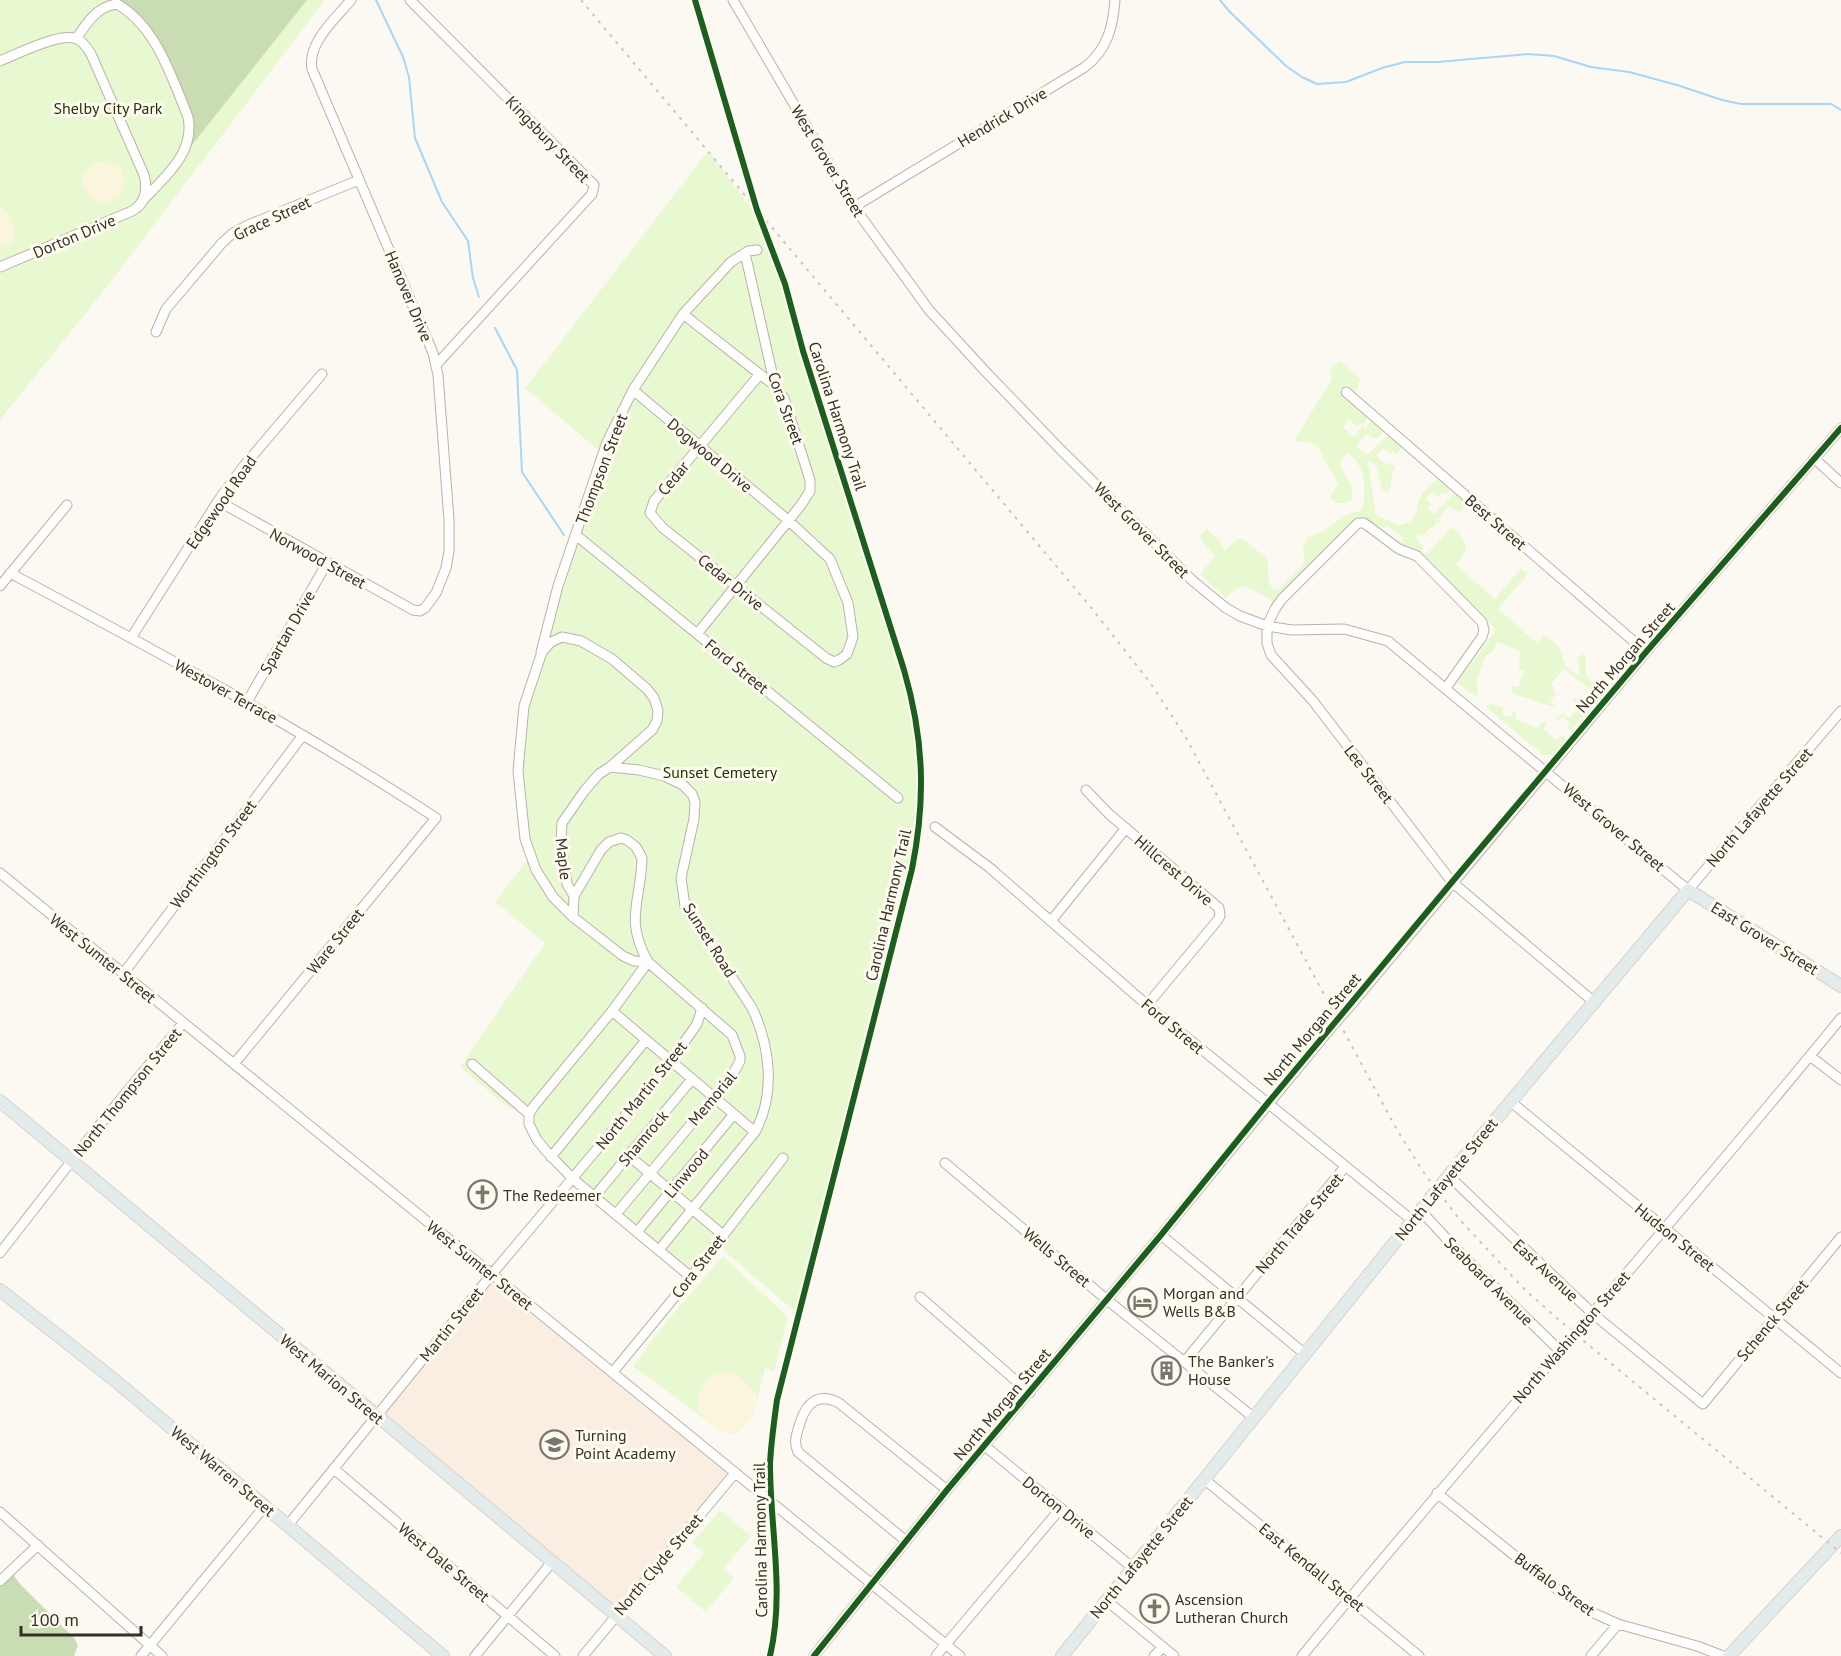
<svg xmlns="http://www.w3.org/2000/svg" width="1841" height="1656" font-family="'PT Sans',sans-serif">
	<rect width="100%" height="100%" fill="#fcf9f2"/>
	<path fill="#faeee2" d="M 492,1274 L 735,1473 L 615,1615 L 377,1416 Z"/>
	<path fill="#e8f9d2" d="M 0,0 L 325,0 L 109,284 L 0,420 Z
		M 708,151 L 753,210 L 775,252 L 803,351 L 898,649 L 916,713 L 921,753 L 923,793 L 920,831 L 912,869 L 800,1316 L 722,1249 L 696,1281 L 573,1179 L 547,1152 L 521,1107 L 516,1109 L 510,1109 L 460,1067 L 545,943 L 495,902 L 530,856 L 520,808 L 524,706 L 603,454 L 525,388 Z
		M 1340,361 L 1361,379 L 1356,392 L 1347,384 L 1339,390 L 1369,416 L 1363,425 L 1360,423 L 1357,426 L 1349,419 L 1343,427 L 1354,437 L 1362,427 L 1365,429 L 1370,422 L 1374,421 L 1385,431 L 1376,439 L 1366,434 L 1356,446 L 1367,455 L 1389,434 L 1403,446 L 1397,454 L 1393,451 L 1390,454 L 1383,448 L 1376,455 L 1387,466 L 1390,462 L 1395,467 C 1389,474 1394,484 1388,492 L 1382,490 L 1376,466 L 1371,461 L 1368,462 L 1376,515 L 1398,525 C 1422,522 1413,508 1422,494 C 1427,488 1434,482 1439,477 L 1451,489 L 1447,494 L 1443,493 L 1439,497 L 1432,491 L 1426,499 L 1431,504 L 1428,509 L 1434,514 L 1455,493 L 1467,504 L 1460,513 L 1448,506 L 1439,519 L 1440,521 L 1438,524 L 1436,522 L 1434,527 L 1430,528 L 1423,536 L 1420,534 L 1416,539 L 1423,546 L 1422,553 L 1427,554 L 1450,529 L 1454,528 C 1470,545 1469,548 1456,565 L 1495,599 L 1521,568 L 1528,574 L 1498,609 L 1537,643 L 1545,635 L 1560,648 L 1565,665 L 1578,676 L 1580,675 L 1577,658 L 1583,654 L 1586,656 L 1586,677 L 1605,692 L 1597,702 L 1593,702 L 1588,697 L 1592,691 L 1564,669 L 1551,684 L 1556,694 L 1550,702 L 1555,706 L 1553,707 L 1514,694 L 1511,688 L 1513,686 L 1518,687 L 1524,671 L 1519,669 L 1520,651 L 1497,642 L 1493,651 L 1485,657 L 1477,679 L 1477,697 L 1457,683 L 1494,633 L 1495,628 L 1416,551 L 1402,546 L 1401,543 L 1403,538 L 1387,526 L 1384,528 L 1365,520 L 1275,605 L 1268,598 L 1245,586 L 1237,588 L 1226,598 L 1200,574 L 1215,557 L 1200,538 L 1202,533 L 1207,529 L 1220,541 L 1224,551 L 1238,539 L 1245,540 L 1266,558 C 1271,569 1265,579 1273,589 L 1278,590 L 1305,563 L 1303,547 L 1307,538 L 1324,531 L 1345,515 L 1362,510 C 1367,489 1366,465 1347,453 L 1340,461 C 1342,477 1355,480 1352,499 L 1347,503 L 1336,503 L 1330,497 L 1338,484 L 1317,446 L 1310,442 L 1298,442 L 1295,439 L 1332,379 L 1332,376 L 1329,370 Z
		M 1575,698 L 1588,710 L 1570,731 L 1568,727 L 1570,723 L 1562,717 L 1558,721 L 1556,720 L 1563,713 L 1570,718 L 1580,707 L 1573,701 Z
		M 1490,703 L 1503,708 L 1503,715 L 1511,717 L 1513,712 L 1515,712 L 1516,720 L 1538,728 L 1541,722 L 1545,722 L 1546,725 L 1543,729 L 1556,740 L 1562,735 L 1565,736 L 1565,739 L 1552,755 L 1543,755 L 1486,707 Z
		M 723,1256 L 788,1317 L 774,1371 L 765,1368 C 759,1389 756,1428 732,1435 L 718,1429 L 633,1366 L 666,1322 Z
		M 720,1510 L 751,1536 L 723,1569 L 734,1578 L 706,1612 L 676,1587 L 704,1553 L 692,1543 Z"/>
	<path fill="#cadcb3" d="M 116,0 L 307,0 L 180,160 L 190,127 L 162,55 Z
		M 13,1569 L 14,1576 L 20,1584 L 74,1638 L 78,1645 L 74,1656 L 0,1656 L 0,1581 Z"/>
	<path fill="#fbf5dd" d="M 100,162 L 114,165 L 119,163 L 125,182 L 121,195 L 102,204 L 89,196 L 81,183 C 83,171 89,165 100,162 Z
		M 0,207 C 13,216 16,227 14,242 L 0,249 Z
		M 730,1372 L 739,1376 L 758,1395 C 753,1411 750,1430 732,1435 C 717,1433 703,1419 697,1406 C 700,1384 707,1373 730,1372 Z"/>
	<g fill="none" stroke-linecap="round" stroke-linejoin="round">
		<path stroke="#a8d6f8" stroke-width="2" d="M 376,0 L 403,57 L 409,77 L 415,138 L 442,202 L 468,241 L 473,278 L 479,297
			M 1220,0 L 1229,11 L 1286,66 L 1302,77 L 1317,84 L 1346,82 L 1382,68 L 1405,62 L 1437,62 L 1528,54 L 1554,56 L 1591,67 L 1629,72 L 1677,85 L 1722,100 L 1741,104 L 1831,104 L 1841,110
			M 495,328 L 517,370 L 522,472 L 564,535"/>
		<defs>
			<path id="minor" d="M 410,0 L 594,185 L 592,194 L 436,365
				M 733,0 L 854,207 L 929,310 L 985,371 L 1060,449 L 1193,581 L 1226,608 L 1240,616 L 1267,626 L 1292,630 L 1344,629 L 1388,641 L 1688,890 L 1841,711
				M 76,39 C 86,24 97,6 117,4 C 156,26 172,78 188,117 C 195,152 167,175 145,198
				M 0,61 C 17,54 57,34 74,38 C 82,40 87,47 91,54 L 144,175 C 148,190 146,203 132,211 L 0,267
				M 854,207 L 1085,67 C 1107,50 1113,27 1115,0
				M 683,314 L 775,386
				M 156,332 L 166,309 L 222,243 L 233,233 L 248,225 L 359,180
				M 633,390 L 788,520 L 830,559 L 848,603 L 853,637 L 847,654 L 839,660 L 834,662 L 826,658 L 663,528 L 650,513 L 654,501 L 760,374
				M 1346,392 L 1646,652
				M 1815,459 L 1841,483
				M 218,501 L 413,610 L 420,611 L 425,608 L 436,593 L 446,568 L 449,551 L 449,520 L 438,375 L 433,353 L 312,69 C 307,43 336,18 351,0
				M 576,535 L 898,798
				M 10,573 C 155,650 299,728 436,818 L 234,1064
				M 0,586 L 67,505
				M 697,634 L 801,505 L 810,491 L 810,480 L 784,398 L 775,386 L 745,253
				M 131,638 L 218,501 L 243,467 L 322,374
				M 541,652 L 558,586 L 607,442 L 633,390 L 683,314 L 731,262 L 748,251 L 757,250
				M 1446,688 L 1482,637 L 1484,630 L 1482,622 L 1417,556 L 1399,549 L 1364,523 L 1358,523 L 1282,599 L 1275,609 L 1267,626 L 1267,643 L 1271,655 L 1313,701 L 1452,882 L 1594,1002
				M 247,702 L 327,563
				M 610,767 L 639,770 L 664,776 L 683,785 L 692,794 L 695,802 L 694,819 L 681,878 L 685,906 L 752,1008 C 770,1046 776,1094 755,1132 L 659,1250
				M 1086,790 L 1109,814 L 1219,908 L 1220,916 L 1217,921 L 1147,1005
				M 935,827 L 990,868 L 1147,1005 L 1413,1221
				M 0,873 L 960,1656
				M 574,896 L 567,884 L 561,842 L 562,823 L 585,790 L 599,774 L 610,767 L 652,730 L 657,721 L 658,711 L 654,698 L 647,689 L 612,659 L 581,641 L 562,637 L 551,642 L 542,652 L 524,706 L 518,771 L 525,839 L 536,870 L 553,897 L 573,917 L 623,956 L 634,961 L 648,962
				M 573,917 L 574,896 L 601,850 L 609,842 L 621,838 L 627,840 L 636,847 L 642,858 C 641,902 624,919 648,962 L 732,1035 L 740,1056 L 740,1061 L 733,1074 L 616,1214
				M 1051,921 L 1126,828
				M 648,962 L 612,1011 L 534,1106 L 529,1114 L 529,1124 L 537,1140 L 547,1152 L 573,1179 L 691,1277
				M 123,974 L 303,735
				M 1351,1005 L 1646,652 L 1841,428
				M 612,1011 L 755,1132
				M 1810,1056 L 1841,1080
				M 472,1064 L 529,1114
				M 1510,1101 L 1841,1373
				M 628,1155 L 723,1235
				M 551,1157 L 646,1040
				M 945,1163 L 1106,1299 L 1253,1417
				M 1449,1176 L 1592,1313 L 1703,1404 L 1841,1237
				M 594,1197 L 692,1079
				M 1421,1211 L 1458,1251 L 1559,1350
				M 637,1232 L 734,1114
				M 1161,1235 L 1305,1354
				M 0,1253 L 94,1132 L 183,1023
				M 920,1297 L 1030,1393
				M 1185,1361 L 1344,1168
				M 613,1372 L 691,1277 L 783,1158
				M 985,1446 L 1133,1568
				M 334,1469 L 555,1656
				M 1204,1479 L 1419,1656
				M 1437,1493 L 1551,1585 L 1587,1610 L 1618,1624 L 1697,1646 L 1723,1656
				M 0,1512 L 162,1656
				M 288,1525 L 492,1274 L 671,1061 L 697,1024 L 702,1008
				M 906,1541 L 798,1452 C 793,1442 797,1433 800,1423 C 806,1403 818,1392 839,1403 L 947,1490
				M 0,1581 L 38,1545
				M 1107,1601 L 1174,1656
				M 141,1656 L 265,1506
				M 475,1656 L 552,1562
				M 583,1656 L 735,1473
				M 814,1656 L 947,1490 L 1161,1235 L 1330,1029
				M 936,1656 L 1061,1508
				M 1154,1656 L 1163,1647
				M 1302,1656 C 1479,1441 1665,1234 1841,1018
				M 1591,1656 L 1618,1624"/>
			<path id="major" d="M 0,1101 L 665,1656
				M 1445,1180 L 1688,890 L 1841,986
				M 0,1290 L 112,1378 L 443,1656
				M 1062,1656 L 1429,1200
				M 1729,1656 L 1841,1536"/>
		</defs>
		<use href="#minor" stroke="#b7b3ab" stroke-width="11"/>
		<use href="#major" stroke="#d6d3cf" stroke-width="14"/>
		<use href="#minor" stroke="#fffefd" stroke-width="9"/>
		<use href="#major" stroke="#e4ebeb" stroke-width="12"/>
		<path stroke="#c7c6c4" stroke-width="2" stroke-dasharray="3 6" stroke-linecap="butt" d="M 581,0 L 1089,605 L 1149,681 L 1185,736 L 1397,1130 L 1426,1176 L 1460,1220 L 1526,1291 L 1574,1333 L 1841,1553"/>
		<defs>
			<path id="minor-bridge" d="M 1330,1029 L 1351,1005"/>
			<path id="major-bridge" d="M 1429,1200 L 1445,1180"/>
		</defs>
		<use href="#minor-bridge" stroke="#b7b3ab" stroke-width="11" stroke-linecap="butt"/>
		<use href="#major-bridge" stroke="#d6d3cf" stroke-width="14" stroke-linecap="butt"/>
		<use href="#minor-bridge" stroke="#fffefd" stroke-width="9"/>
		<use href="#major-bridge" stroke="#e4ebeb" stroke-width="12"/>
		<defs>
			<path id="cycleway" d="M 695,0 L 757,210 L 785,284 L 803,351 L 904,670 C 924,739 926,799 912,869 L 777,1400 C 774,1422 771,1443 770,1464 C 770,1529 785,1592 770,1656
				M 814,1656 L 947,1490 L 1161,1235 L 1267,1104 L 1452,882 L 1646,652 L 1841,428"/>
		</defs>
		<use href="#cycleway" stroke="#fffaef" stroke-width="10"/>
		<use href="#cycleway" stroke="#1b5e20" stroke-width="6"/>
	</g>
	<defs>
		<symbol id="church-ring" viewBox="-11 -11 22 22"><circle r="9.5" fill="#fffaef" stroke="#7b766d" stroke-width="1.5"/><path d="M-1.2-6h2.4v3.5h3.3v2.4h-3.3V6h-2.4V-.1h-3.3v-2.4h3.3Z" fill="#7b766d"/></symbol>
		<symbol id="hotel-ring" viewBox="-11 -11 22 22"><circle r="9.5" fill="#fffaef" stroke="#7b766d" stroke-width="1.5"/><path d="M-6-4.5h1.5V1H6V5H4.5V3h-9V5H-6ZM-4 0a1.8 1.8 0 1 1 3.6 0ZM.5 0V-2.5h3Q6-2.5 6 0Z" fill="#7b766d"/></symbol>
		<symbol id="building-ring" viewBox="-11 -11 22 22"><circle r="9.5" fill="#fffaef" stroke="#7b766d" stroke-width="1.5"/><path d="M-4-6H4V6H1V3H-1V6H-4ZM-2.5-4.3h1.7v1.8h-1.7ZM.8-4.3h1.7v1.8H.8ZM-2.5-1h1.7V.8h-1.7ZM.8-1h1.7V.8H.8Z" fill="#7b766d"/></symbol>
		<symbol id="school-ring" viewBox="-11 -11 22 22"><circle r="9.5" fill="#fffaef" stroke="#7b766d" stroke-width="1.5"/><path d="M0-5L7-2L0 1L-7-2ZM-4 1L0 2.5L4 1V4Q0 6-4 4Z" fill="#7b766d"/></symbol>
	</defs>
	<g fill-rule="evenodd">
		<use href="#church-ring" x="466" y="1178" width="33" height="33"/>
		<use href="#hotel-ring" x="1126" y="1286" width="33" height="33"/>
		<use href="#building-ring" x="1150" y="1354" width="33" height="33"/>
		<use href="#school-ring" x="538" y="1428" width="33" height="33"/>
		<use href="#church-ring" x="1138" y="1592" width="33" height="33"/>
	</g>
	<g text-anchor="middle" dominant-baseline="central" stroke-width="6" stroke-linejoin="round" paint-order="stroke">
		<g font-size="16" fill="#203502" stroke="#fffaef">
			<text x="108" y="108">Shelby City Park</text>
			<text x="720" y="772">Sunset Cemetery</text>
		</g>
		<g font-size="16" fill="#353026" stroke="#fffaef">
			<text transform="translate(1002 117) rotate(-31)">Hendrick Drive</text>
			<text transform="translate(548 139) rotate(46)">Kingsbury Street</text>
			<text transform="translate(828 161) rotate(59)">West Grover Street</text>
			<text transform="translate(272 218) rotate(-25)">Grace Street</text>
			<text transform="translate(74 236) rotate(-23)">Dorton Drive</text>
			<text transform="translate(409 296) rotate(67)">Hanover Drive</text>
			<text transform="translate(786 408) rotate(70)">Cora Street</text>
			<text transform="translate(838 416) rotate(72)">Carolina Harmony Trail</text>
			<text transform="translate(710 455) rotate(40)">Dogwood Drive</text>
			<text transform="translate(601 469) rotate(-69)">Thompson Street</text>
			<text transform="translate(673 478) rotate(-50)">Cedar</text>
			<text transform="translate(221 502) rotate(-55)">Edgewood Road</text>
			<text transform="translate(1496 522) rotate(41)">Best Street</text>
			<text transform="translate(1142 530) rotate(45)">West Grover Street</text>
			<text transform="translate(318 558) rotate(29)">Norwood Street</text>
			<text transform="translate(731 582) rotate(39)">Cedar Drive</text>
			<text transform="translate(287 632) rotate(-60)">Spartan Drive</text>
			<text transform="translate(1625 657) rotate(-49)">North Morgan Street</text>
			<text transform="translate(737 666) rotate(39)">Ford Street</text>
			<text transform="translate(226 691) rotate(29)">Westover Terrace</text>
			<text transform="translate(1369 774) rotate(52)">Lee Street</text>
			<text transform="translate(1759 807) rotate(-49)">North Lafayette Street</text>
			<text transform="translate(1614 827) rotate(40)">West Grover Street</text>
			<text transform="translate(213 854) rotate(-53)">Worthington Street</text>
			<text transform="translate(564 859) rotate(83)">Maple</text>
			<text transform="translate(1174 870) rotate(41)">Hillcrest Drive</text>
			<text transform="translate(888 905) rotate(-77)">Carolina Harmony Trail</text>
			<text transform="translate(1765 938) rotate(32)">East Grover Street</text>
			<text transform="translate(710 940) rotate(58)">Sunset Road</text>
			<text transform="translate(335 941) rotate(-51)">Ware Street</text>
			<text transform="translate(103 958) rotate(39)">West Sumter Street</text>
			<text transform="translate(1173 1026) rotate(40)">Ford Street</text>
			<text transform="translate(1312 1029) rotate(-50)">North Morgan Street</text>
			<text transform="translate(127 1092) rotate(-51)">North Thompson Street</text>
			<text transform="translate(641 1095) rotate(-51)">North Martin Street</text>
			<text transform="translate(712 1098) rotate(-50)">Memorial</text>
			<text transform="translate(643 1138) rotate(-50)">Shamrock</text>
			<text transform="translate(686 1173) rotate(-50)">Linwood</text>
			<text transform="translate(1446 1179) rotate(-51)">North Lafayette Street</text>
			<text transform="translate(1299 1223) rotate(-50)">North Trade Street</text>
			<text transform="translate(1675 1237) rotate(39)">Hudson Street</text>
			<text transform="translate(1057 1257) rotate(40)">Wells Street</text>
			<text transform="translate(480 1265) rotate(39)">West Sumter Street</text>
			<text transform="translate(698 1266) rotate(-52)">Cora Street</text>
			<text transform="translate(1546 1270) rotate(43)">East Avenue</text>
			<text transform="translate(1489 1281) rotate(45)">Seaboard Avenue</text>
			<text transform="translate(1772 1320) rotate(-50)">Schenck Street</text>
			<text transform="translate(451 1324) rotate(-51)">Martin Street</text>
			<text transform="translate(1571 1337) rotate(-49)">North Washington Street</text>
			<text transform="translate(332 1379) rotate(40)">West Marion Street</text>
			<text transform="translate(1002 1404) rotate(-50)">North Morgan Street</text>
			<text transform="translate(223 1471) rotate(40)">West Warren Street</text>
			<text transform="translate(1059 1507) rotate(39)">Dorton Drive</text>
			<text transform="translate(760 1540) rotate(-91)">Carolina Harmony Trail</text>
			<text transform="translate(1141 1557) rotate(-51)">North Lafayette Street</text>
			<text transform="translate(444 1562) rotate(40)">West Dale Street</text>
			<text transform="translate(658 1564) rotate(-50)">North Clyde Street</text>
			<text transform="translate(1312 1567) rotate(39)">East Kendall Street</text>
			<text transform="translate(1555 1584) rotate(36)">Buffalo Street</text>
		</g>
		<g font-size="16" fill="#353026" stroke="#fffaef" text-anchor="start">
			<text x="503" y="1195">The Redeemer</text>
			<text x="1163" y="1293">Morgan and<tspan x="1163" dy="18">Wells B&amp;B</tspan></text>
			<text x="1188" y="1361">The Banker's<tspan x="1188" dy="18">House</tspan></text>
			<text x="575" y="1435">Turning<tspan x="575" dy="18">Point Academy</tspan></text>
			<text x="1175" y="1599">Ascension<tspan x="1175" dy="18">Lutheran Church</tspan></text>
		</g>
	</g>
	<path d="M21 1626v9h120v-9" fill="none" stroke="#353026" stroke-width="3"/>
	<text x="30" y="1626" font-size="18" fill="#353026" stroke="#fffaef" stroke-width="4.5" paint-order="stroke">100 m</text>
</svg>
